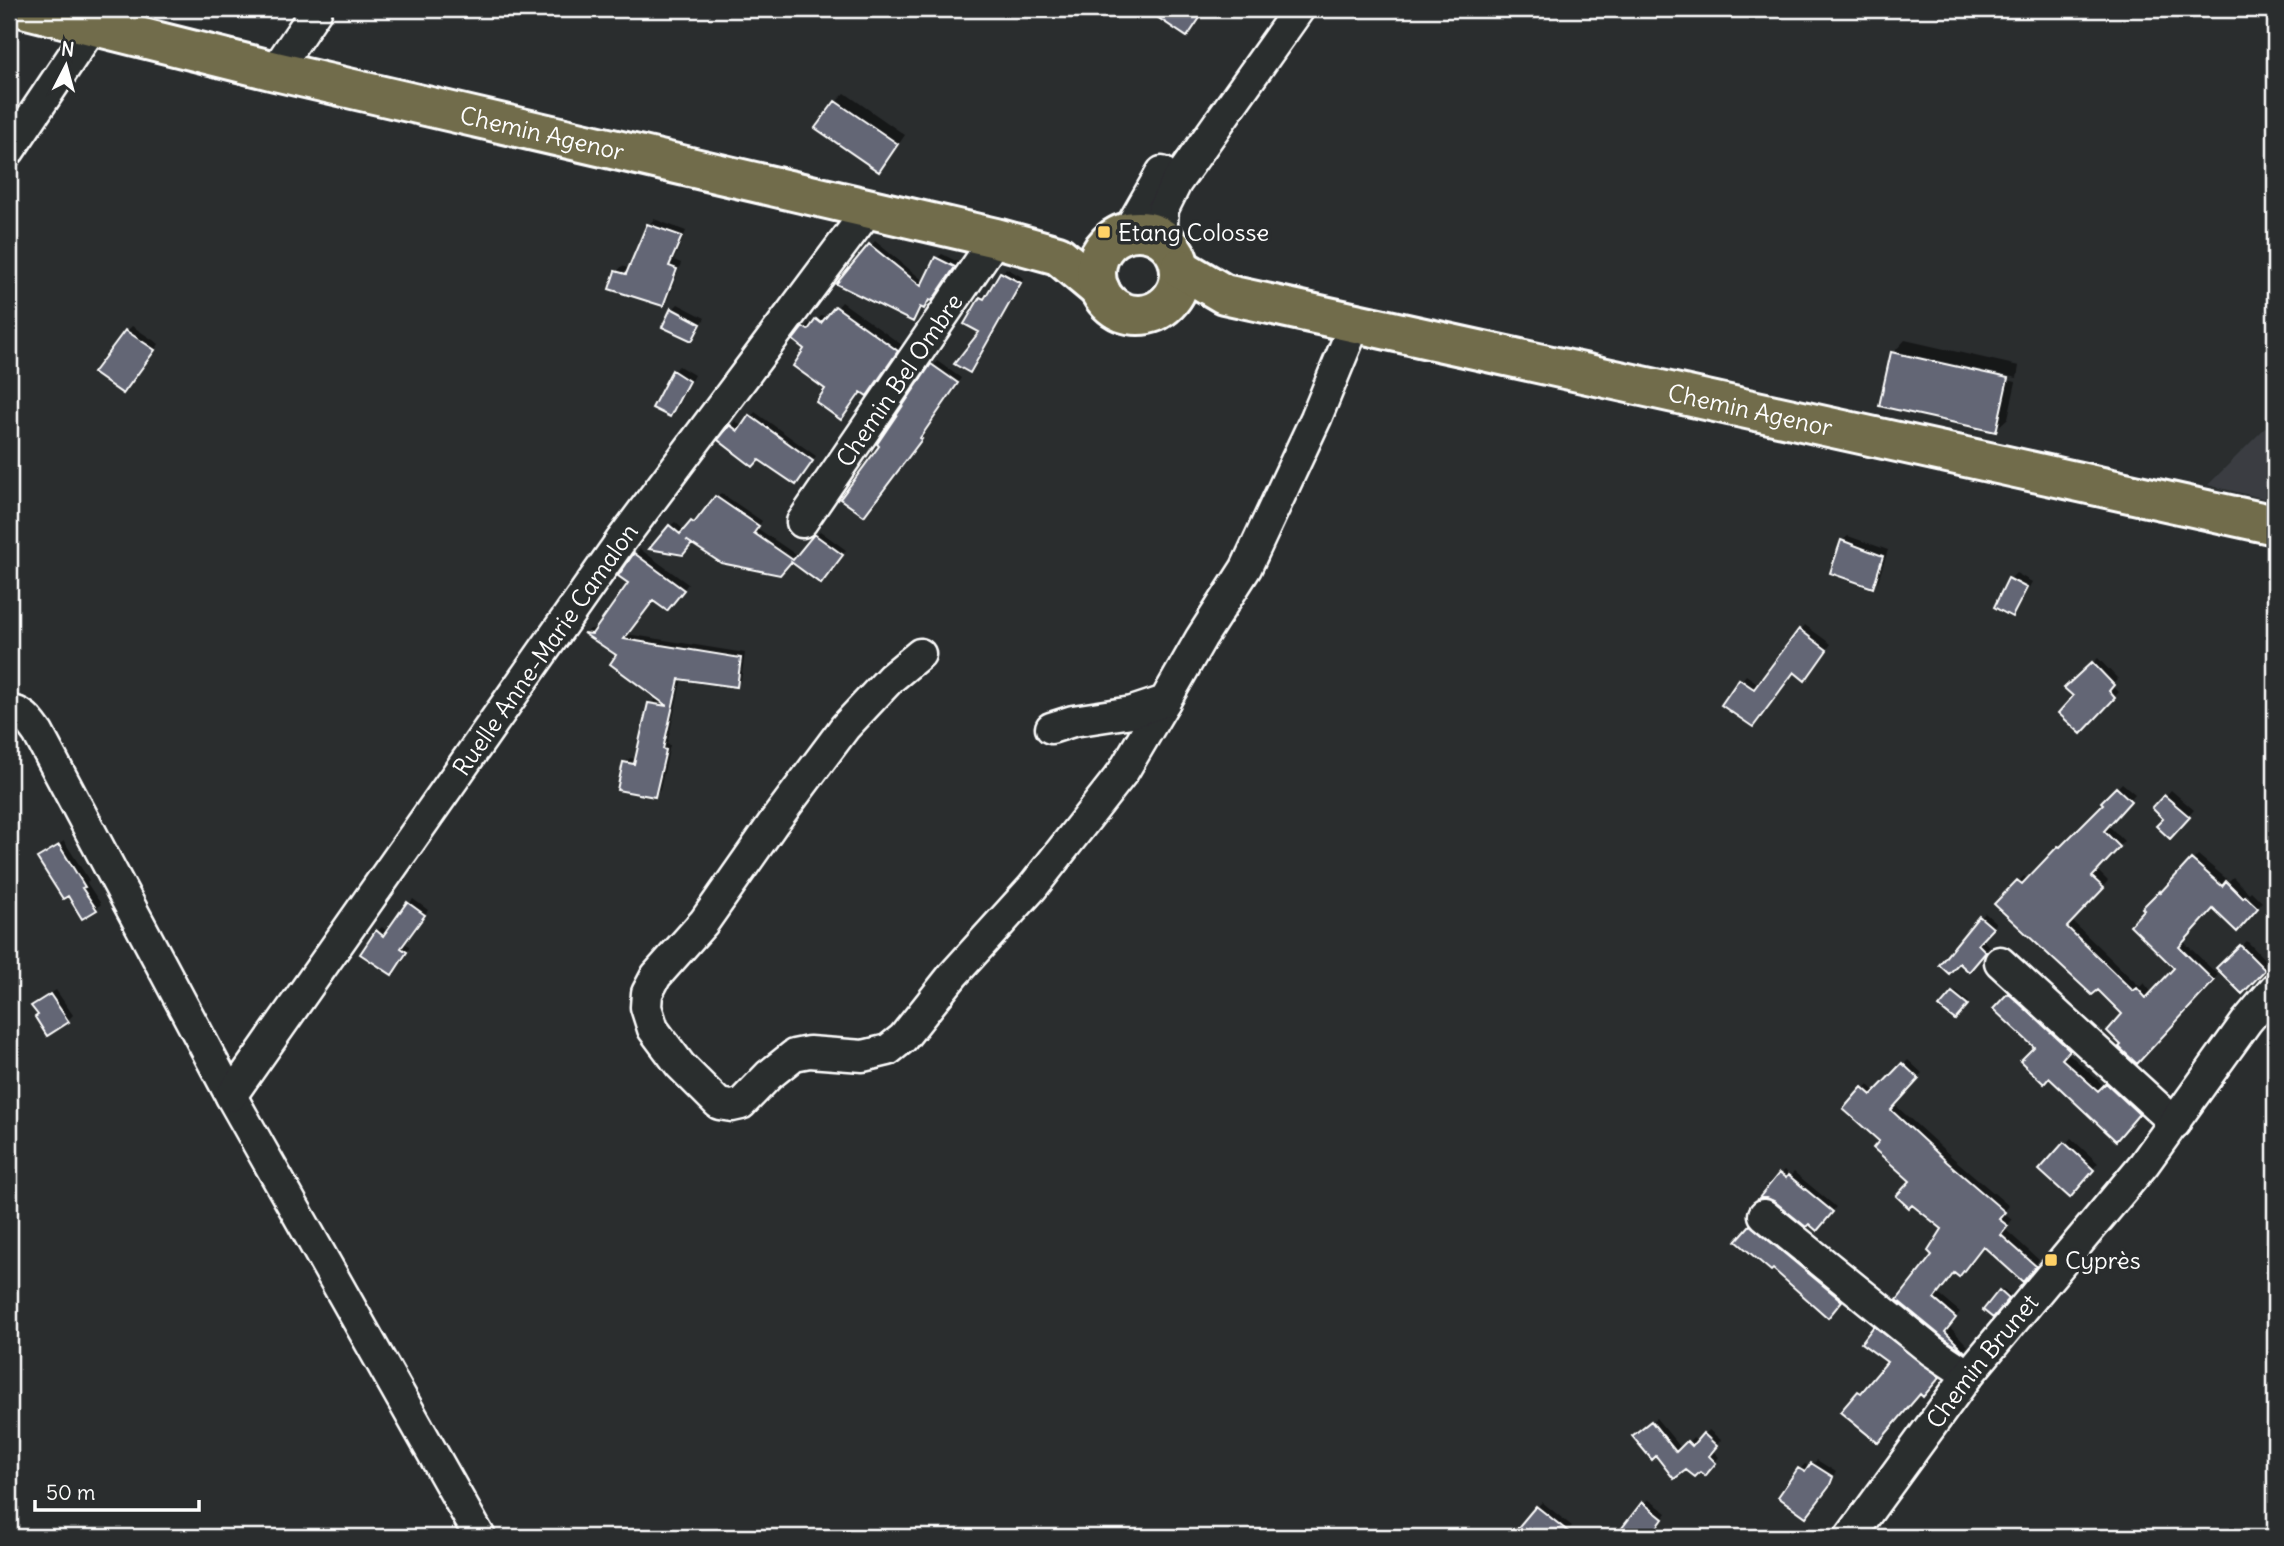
<svg xmlns="http://www.w3.org/2000/svg" width="2284" height="1546" font-family="Delius,sans-serif">
	<rect width="100%" height="100%" fill="#2a2d2e"/>
	<filter id="ink" filterUnits="userSpaceOnUse"><feTurbulence type="fractalNoise" baseFrequency=".0143" numOctaves="2"/><feDisplacementMap in="SourceGraphic" scale="14" xChannelSelector="R" yChannelSelector="G"/><feConvolveMatrix kernelMatrix="1 2 1 2 8 2 1 2 1" color-interpolation-filters="sRGB"/></filter>
	<g filter="url(#ink)">
		<path fill="#3b3e43" d="M 2275,418 L 2275,501 L 2208,485 Z"/>
		<path fill="#0007" d="M 1148,9 L 1208,9 L 1199,22 L 1187,34 Z
			M 845,93 L 905,135 L 887,161 L 878,170 L 836,102 Z
			M 654,219 L 686,231 L 674,260 L 681,263 L 668,299 L 662,304 L 617,272 L 622,266 L 630,269 L 649,225 Z
			M 875,241 L 925,282 L 937,258 L 942,254 L 958,262 L 936,295 L 924,307 L 921,306 L 912,320 L 839,283 Z
			M 1006,268 L 1024,278 L 974,366 L 969,371 L 982,331 L 981,298 L 986,293 L 988,294 Z
			M 842,302 L 902,345 L 872,389 L 827,389 L 807,349 L 804,328 L 809,323 L 813,325 L 822,315 L 827,319 Z
			M 678,304 L 705,318 L 692,339 L 673,309 Z
			M 132,326 L 159,344 L 129,386 L 127,331 Z
			M 1905,340 L 2019,366 L 2017,378 L 1899,352 L 1899,355 L 2016,382 L 2008,418 L 1995,430 L 1893,353 Z
			M 937,361 L 961,378 L 924,433 L 925,434 L 868,510 L 882,445 Z
			M 679,366 L 694,375 L 676,409 L 670,415 L 673,371 Z
			M 755,412 L 816,456 L 796,483 L 759,458 L 731,426 L 735,421 L 743,427 Z
			M 721,493 L 762,521 L 757,528 L 798,556 L 820,531 L 846,550 L 826,577 L 791,560 L 692,542 L 687,548 L 670,526 L 675,522 L 685,531 L 697,517 L 699,519 Z
			M 1848,536 L 1888,550 L 1878,581 L 1872,586 L 1842,541 Z
			M 640,549 L 688,584 L 672,604 L 653,599 L 627,634 L 745,653 L 741,680 L 736,685 L 682,678 L 667,744 L 670,745 L 660,790 L 655,795 L 624,763 L 630,758 L 637,759 L 650,704 L 655,699 L 661,700 L 619,655 L 586,633 L 590,629 L 598,630 L 631,583 L 635,554 Z
			M 2016,573 L 2032,582 L 2017,609 L 2012,614 L 1996,606 L 2010,579 Z
			M 1805,625 L 1831,644 L 1810,673 L 1795,671 L 1723,704 L 1746,675 L 1760,685 Z
			M 2098,658 L 2118,679 L 2112,685 L 2119,692 L 2081,732 L 2076,696 L 2067,688 Z
			M 2122,783 L 2135,794 L 2108,825 L 2124,841 L 2097,870 L 2108,881 L 2071,920 L 2140,987 L 2144,983 L 2153,994 L 2177,968 L 2145,908 L 2166,887 L 2167,888 L 2198,855 L 2229,881 L 2233,877 L 2249,893 L 2251,891 L 2262,902 L 2237,929 L 2214,907 L 2183,941 L 2218,975 L 2137,1062 L 2125,1014 L 2098,988 L 1996,904 L 2024,876 L 2028,880 L 2065,841 L 2066,843 L 2106,804 L 2104,802 Z
			M 2171,790 L 2194,810 L 2170,836 L 2166,819 L 2154,808 Z
			M 64,841 L 89,880 L 87,883 L 101,904 L 96,909 L 69,894 L 39,858 Z
			M 413,899 L 428,910 L 405,943 L 410,947 L 396,968 L 377,931 L 382,927 L 388,932 Z
			M 1985,913 L 1996,923 L 1981,938 L 1989,946 L 1974,965 L 1959,961 L 1942,965 Z
			M 2247,941 L 2269,964 L 2242,991 L 2219,968 Z
			M 2015,989 L 2074,1044 L 2067,1052 L 2105,1087 L 2112,1079 L 2143,1107 L 2122,1133 L 1995,1009 Z
			M 56,990 L 73,1015 L 67,1021 L 39,1015 L 39,1001 Z
			M 1955,991 L 1969,1002 L 1955,1018 L 1942,1007 Z
			M 1908,1060 L 1922,1073 L 1894,1104 L 1952,1157 L 2009,1206 L 2003,1213 L 2012,1220 L 2005,1229 L 2039,1260 L 2027,1275 L 1984,1244 L 1954,1271 L 1937,1293 L 1960,1312 L 1949,1326 L 1968,1346 L 1964,1349 L 1943,1335 L 1899,1300 L 1935,1255 L 1945,1229 L 1882,1141 L 1846,1108 L 1868,1084 L 1876,1092 Z
			M 2071,1138 L 2098,1163 L 2075,1190 L 2041,1170 Z
			M 1784,1170 L 1791,1175 L 1794,1172 L 1836,1207 L 1821,1225 L 1780,1174 Z
			M 1757,1221 L 1846,1295 L 1834,1310 L 1738,1241 Z
			M 2003,1289 L 2010,1296 L 1993,1316 L 1985,1309 Z
			M 1880,1323 L 1944,1371 L 1928,1389 L 1843,1412 L 1864,1387 L 1867,1388 L 1889,1362 L 1875,1328 Z
			M 1656,1418 L 1682,1449 L 1693,1437 L 1698,1442 L 1709,1430 L 1721,1440 L 1712,1450 L 1719,1457 L 1705,1474 L 1639,1431 Z
			M 1817,1460 L 1836,1472 L 1811,1510 L 1799,1470 L 1805,1464 L 1810,1467 Z
			M 1648,1499 L 1667,1513 L 1656,1528 L 1667,1537 L 1629,1537 L 1622,1531 Z
			M 1542,1502 L 1572,1526 L 1564,1537 L 1524,1537 L 1517,1531 Z"/>
		<path fill="#636675" stroke="#fff" stroke-width="2" d="M 1145,9 L 1206,9 L 1187,37 Z
			M 835,101 L 898,144 L 879,172 L 815,128 Z
			M 647,224 L 682,236 L 669,266 L 677,269 L 663,306 L 609,289 L 615,271 L 626,274 Z
			M 869,244 L 921,286 L 935,257 L 955,267 L 932,301 L 929,300 L 924,309 L 920,307 L 913,322 L 836,284 Z
			M 1000,272 L 1021,283 L 970,373 L 954,364 L 979,332 L 964,324 L 980,297 L 984,299 Z
			M 835,306 L 898,351 L 867,396 L 861,392 L 841,420 L 816,402 L 825,389 L 793,366 L 804,349 L 793,340 L 803,327 L 808,330 L 816,319 L 821,323 Z
			M 671,308 L 701,324 L 692,341 L 662,327 Z
			M 125,330 L 155,350 L 123,394 L 93,373 Z
			M 1891,352 L 2008,378 L 1996,432 L 1879,406 Z
			M 931,364 L 958,383 L 920,438 L 922,439 L 864,516 L 840,499 L 879,446 L 877,444 Z
			M 672,370 L 689,381 L 670,417 L 652,408 Z
			M 749,415 L 813,461 L 796,485 L 759,460 L 753,467 L 718,440 L 730,425 L 738,431 Z
			M 715,496 L 759,526 L 754,533 L 793,560 L 814,534 L 843,555 L 821,584 L 791,562 L 780,575 L 721,563 L 686,540 L 692,544 L 683,555 L 649,549 L 669,525 L 680,534 L 691,521 L 694,523 Z
			M 1841,540 L 1883,556 L 1873,588 L 1830,573 Z
			M 634,553 L 684,590 L 667,611 L 653,601 L 624,639 L 741,658 L 737,687 L 679,679 L 663,749 L 666,750 L 655,797 L 617,790 L 623,762 L 634,764 L 648,703 L 667,706 L 610,664 L 616,655 L 583,633 L 592,634 L 628,583 L 618,576 Z
			M 2008,578 L 2027,588 L 2012,617 L 1994,607 Z
			M 1799,629 L 1827,650 L 1805,681 L 1794,672 L 1753,727 L 1721,705 L 1739,679 L 1754,689 Z
			M 2092,662 L 2114,685 L 2109,691 L 2115,698 L 2081,734 L 2058,713 L 2073,696 L 2064,688 Z
			M 2116,787 L 2131,801 L 2104,831 L 2120,847 L 2092,877 L 2104,888 L 2067,927 L 2133,991 L 2137,988 L 2146,998 L 2174,968 L 2130,925 L 2144,910 L 2142,908 L 2159,891 L 2160,893 L 2191,859 L 2222,886 L 2226,881 L 2243,898 L 2245,896 L 2258,908 L 2237,932 L 2213,909 L 2179,947 L 2214,981 L 2137,1064 L 2119,1047 L 2121,1045 L 2107,1031 L 2122,1014 L 2098,990 L 2092,995 L 1994,904 L 2017,880 L 2022,884 L 2058,846 L 2060,847 L 2103,804 L 2101,802 Z
			M 2164,795 L 2190,817 L 2170,839 L 2156,826 L 2163,819 L 2152,808 Z
			M 59,845 L 85,887 L 82,888 L 97,910 L 82,919 L 68,896 L 63,899 L 37,858 Z
			M 407,902 L 425,915 L 401,948 L 407,952 L 392,975 L 360,954 L 376,930 L 383,936 Z
			M 1979,916 L 1993,928 L 1978,944 L 1986,952 L 1969,972 L 1959,963 L 1949,974 L 1939,965 Z
			M 2240,945 L 2265,970 L 2242,994 L 2216,968 Z
			M 1952,992 L 1968,1005 L 1955,1020 L 1939,1007 Z
			M 2008,993 L 2070,1050 L 2062,1059 L 2098,1091 L 2106,1083 L 2139,1114 L 2116,1141 L 2049,1078 L 2044,1084 L 2020,1061 L 2034,1047 L 1993,1009 Z
			M 50,994 L 69,1022 L 47,1036 L 35,1017 L 38,1015 L 31,1006 Z
			M 1902,1063 L 1919,1079 L 1891,1110 L 1947,1162 L 2005,1212 L 1999,1219 L 2008,1226 L 2001,1235 L 2036,1266 L 2023,1282 L 1983,1246 L 1959,1277 L 1954,1273 L 1934,1299 L 1956,1318 L 1945,1332 L 1965,1352 L 1942,1337 L 1897,1300 L 1932,1255 L 1928,1251 L 1942,1229 L 1912,1205 L 1909,1208 L 1896,1196 L 1910,1181 L 1873,1148 L 1879,1141 L 1843,1109 L 1862,1087 L 1871,1095 Z
			M 2064,1142 L 2094,1170 L 2070,1198 L 2039,1170 Z
			M 1779,1173 L 1786,1178 L 1788,1175 L 1833,1212 L 1817,1231 L 1809,1224 L 1806,1227 L 1774,1201 L 1767,1198 L 1759,1198 Z
			M 1750,1225 L 1842,1301 L 1828,1318 L 1773,1269 L 1771,1271 L 1736,1241 Z
			M 1999,1290 L 2009,1299 L 1993,1318 L 1983,1310 Z
			M 1874,1326 L 1940,1377 L 1923,1397 L 1920,1394 L 1878,1443 L 1840,1412 L 1858,1391 L 1861,1393 L 1887,1362 L 1861,1343 Z
			M 1651,1421 L 1676,1452 L 1687,1441 L 1692,1446 L 1703,1433 L 1717,1446 L 1709,1456 L 1716,1463 L 1705,1476 L 1700,1472 L 1695,1477 L 1686,1470 L 1674,1479 L 1656,1456 L 1652,1460 L 1632,1436 Z
			M 1811,1463 L 1833,1477 L 1829,1487 L 1806,1517 L 1778,1497 L 1798,1468 L 1805,1472 Z
			M 1642,1502 L 1663,1519 L 1650,1537 L 1615,1537 Z
			M 1536,1506 L 1550,1517 L 1575,1537 L 1510,1537 Z"/>
		<g fill="none" stroke-linecap="round" stroke-linejoin="round">
			<defs>
				<g id="minor">
					<path d="M 275,71 L 317,9"/>
					<path d="M 9,151 L 94,24"/>
					<path d="M 1127,233 L 1162,172"/>
					<path d="M 1161,238 L 1163,209 L 1176,183 L 1299,9"/>
					<path id="s1" d="M 802,522 L 996,238"/>
					<path d="M 920,654 L 891,678 L 845,727 L 774,822 L 704,922 L 656,976 L 647,993 L 646,1007 L 653,1029 L 680,1065 L 719,1104 L 732,1106 L 741,1104 L 769,1075 L 794,1055 L 809,1052 L 863,1056 L 888,1050 L 903,1038 L 953,975 L 1032,888 L 1123,772 L 1165,701"/>
					<path d="M 9,711 C 23,711 30,722 38,733 L 231,1096 L 480,1537"/>
					<path d="M 1051,728 L 1073,721 L 1132,712 L 1165,701 L 1201,638 L 1246,568 L 1316,418 L 1355,323"/>
					<path d="M 2000,962 L 2175,1123"/>
					<path id="s2" d="M 231,1096 L 620,542 L 869,209"/>
					<path d="M 1764,1215 L 1932,1351 L 1968,1375"/>
					<path id="s3" d="M 1850,1537 L 1968,1375 L 2144,1164 L 2247,1021 L 2275,988"/>
				</g>
				<g id="major">
					<path id="s4" d="M 27,9 L 275,71 L 996,238 L 1058,255 L 1100,290"/>
					<circle cx="1138" cy="273" r="42"/>
					<path id="s5" d="M 1180,268 L 1224,294 L 2275,525"/>
				</g>
			</defs>
			<use href="#minor" stroke="#fff" stroke-width="35"/>
			<use href="#major" stroke="#fff" stroke-width="44"/>
			<use href="#minor" stroke="#2a2d2e" stroke-width="30"/>
			<use href="#major" stroke="#716c4b" stroke-width="38"/>
		</g>
	</g>
	<g fill="#ffd166" stroke="#2a2d2e" stroke-width="2.5">
		<rect x="1097" y="225" width="14" height="14" rx="3.5"/>
		<rect x="2044" y="1253" width="14" height="14" rx="3.5"/>
	</g>
	<g text-anchor="middle" dominant-baseline="central" stroke-width="7" stroke-linejoin="round" paint-order="stroke">
		<g font-size="24" fill="#fff" stroke="#2a2d2e">
			<text stroke="none"><textPath href="#s4" startOffset="530">Chemin Agenor</textPath></text>
			<text stroke="none"><textPath href="#s1" startOffset="172">Chemin Bel Ombre</textPath></text>
			<text stroke="none"><textPath href="#s5" startOffset="590">Chemin Agenor</textPath></text>
			<text stroke="none"><textPath href="#s2" startOffset="546">Ruelle Anne-Marie Camalon</textPath></text>
			<text stroke="none"><textPath href="#s3" startOffset="220">Chemin Brunet</textPath></text>
		</g>
		<g font-size="24" fill="#fff" stroke="#2a2d2e" text-anchor="start">
			<text x="1118" y="232">Etang Colosse</text>
			<text x="2065" y="1260">Cyprès</text>
		</g>
	</g>
	<rect width="2284" height="1546" fill="none" stroke="#2a2d2e" stroke-width="35"/>
	<rect x="18" y="18" width="2249" height="1511" fill="none" stroke="#fff" stroke-width="2.5" filter="url(#ink)"/>
	<g transform="translate(66 66) rotate(6)" stroke="#2a2d2e" stroke-width="5" paint-order="stroke">
	<path d="M0-5L12 26L0 18L-12 26Z" fill="#ffffff"/>
	<text y="-10" font-size="19" font-weight="bold" text-anchor="middle" fill="#ffffff">N</text>
	</g>
	<path d="M35 1500v10h164v-10" fill="none" stroke="#ffffff" stroke-width="3.5"/>
	<text x="46" y="1500" font-size="21" fill="#ffffff" stroke="#2a2d2e" stroke-width="5" paint-order="stroke">50 m</text>
</svg>
